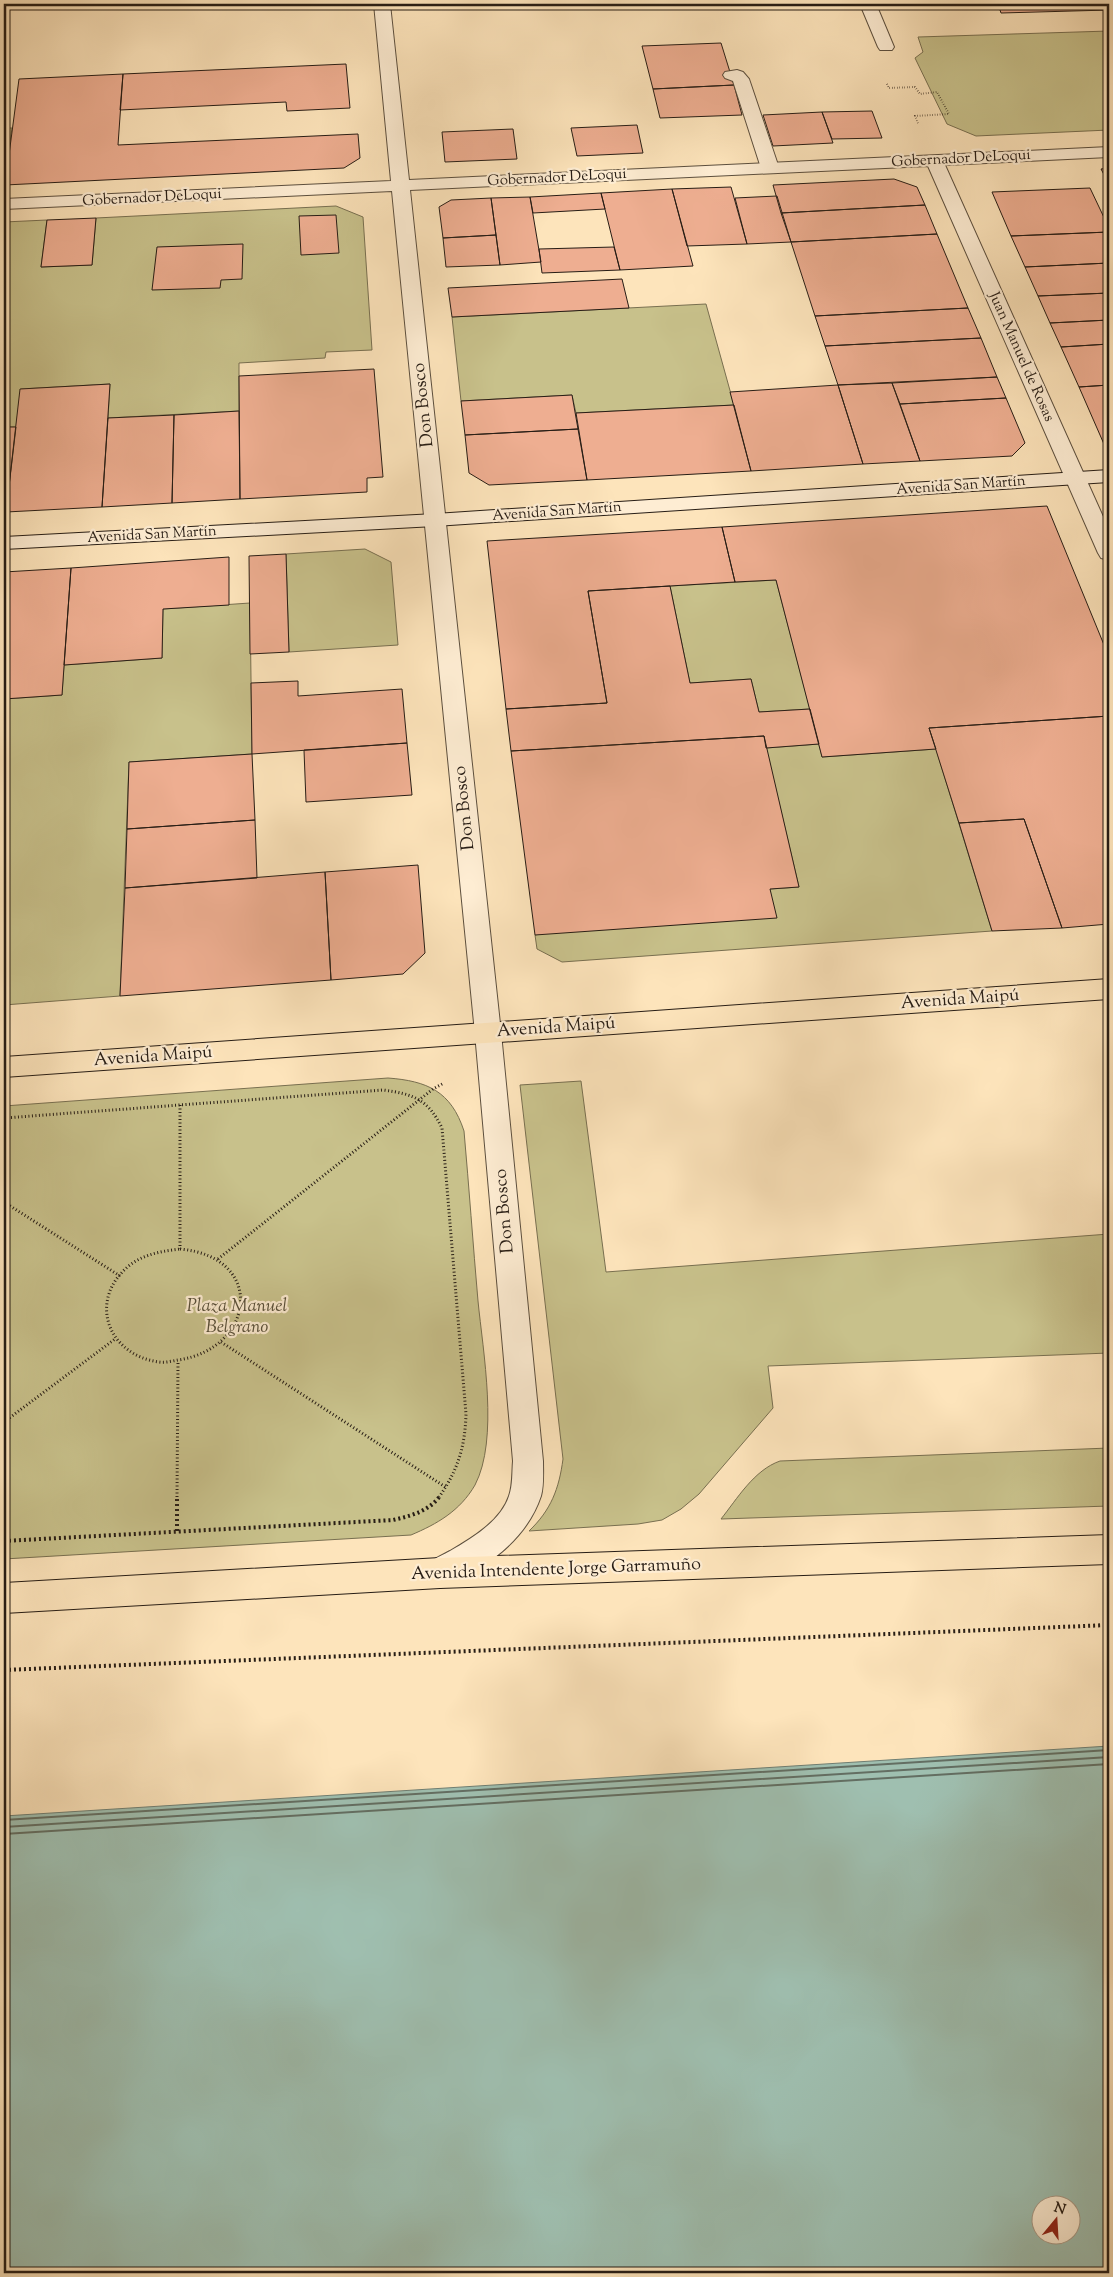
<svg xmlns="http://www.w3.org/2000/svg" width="1113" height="2277" font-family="'Sorts Mill Goudy',serif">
	<rect width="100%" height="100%" fill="#fde4bb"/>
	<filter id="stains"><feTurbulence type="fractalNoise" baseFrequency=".004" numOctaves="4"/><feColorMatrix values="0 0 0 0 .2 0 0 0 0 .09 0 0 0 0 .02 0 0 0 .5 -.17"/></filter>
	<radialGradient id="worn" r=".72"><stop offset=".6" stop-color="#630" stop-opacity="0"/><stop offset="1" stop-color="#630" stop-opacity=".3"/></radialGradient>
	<path fill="#c8c18b" stroke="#786f50" d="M 1109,31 L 1109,130 L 976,136 L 947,124 L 915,58 L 923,52 L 918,37 Z
		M 4,128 L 12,128 L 4,185 Z
		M 336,206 L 363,217 L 372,350 L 326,352 L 325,358 L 239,363 L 239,411 L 108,418 L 110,384 L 21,389 L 16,427 L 4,427 L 4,222 L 47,220 L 41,267 L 92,265 L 96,218 Z
		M 706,304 L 734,405 L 576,413 L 572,395 L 461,401 L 452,317 Z
		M 365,549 L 391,562 L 398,645 L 289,652 L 286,554 Z
		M 776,580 L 810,709 L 759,712 L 751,679 L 690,683 L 670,586 Z
		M 250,603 L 252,754 L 129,762 L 120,996 L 4,1005 L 4,699 L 62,695 L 64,665 L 162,658 L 163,609 Z
		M 819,744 L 822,757 L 936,749 L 992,931 L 562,962 L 537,949 L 535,935 L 770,889 L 799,887 L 766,748 Z
		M 388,1078 C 427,1081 451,1091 464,1131 C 469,1187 473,1244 478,1301 C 483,1352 499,1439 475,1485 C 460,1511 437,1524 411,1535 L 4,1559 L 4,1106 Z
		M 581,1081 L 606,1272 L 1109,1234 L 1109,1353 L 768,1366 L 773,1408 L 699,1494 L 681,1509 L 662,1520 L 638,1524 L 529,1531 C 551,1510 559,1489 563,1459 L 520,1085 Z
		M 1109,1448 L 1109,1506 L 721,1519 C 737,1499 754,1470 780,1461 Z"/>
	<path fill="#9fbfb0" stroke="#6f7e72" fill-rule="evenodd" d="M 1109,1746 L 1109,2273 L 4,2273 L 4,1816 ZM 1040,2204 L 1070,2204 L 1070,2234 L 1040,2234 Z"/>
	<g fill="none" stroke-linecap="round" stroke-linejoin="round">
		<path stroke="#636e62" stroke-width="2" d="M 4,1820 L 1109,1750
			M 4,1827 L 1109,1757
			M 4,1834 L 1109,1764"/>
	</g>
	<path fill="#eeae91" stroke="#271d15" d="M 998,4 L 1109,4 L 1109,10 L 1001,13 Z
		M 721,43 L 734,85 L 653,89 L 642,46 Z
		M 346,64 L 350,108 L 287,111 L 286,102 L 120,110 L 123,74 Z
		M 123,74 L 118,145 L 358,134 L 360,158 L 344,168 L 5,185 L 19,79 Z
		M 734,85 L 742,115 L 660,118 L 653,89 Z
		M 872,111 L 882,138 L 832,139 L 822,112 Z
		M 822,112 L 833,143 L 773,146 L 763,115 Z
		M 637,125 L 643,153 L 577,156 L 571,128 Z
		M 513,129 L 517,159 L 445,162 L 442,132 Z
		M 1109,168 L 1109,184 L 1101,169 Z
		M 894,179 L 917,187 L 925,205 L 781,213 L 773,185 Z
		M 731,187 L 747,244 L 687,246 L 672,189 Z
		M 1090,188 L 1109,228 L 1109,232 L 1011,236 L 992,192 Z
		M 672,189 L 693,266 L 620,270 L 601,193 Z
		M 601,193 L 605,209 L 533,213 L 530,197 Z
		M 777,196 L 791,242 L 747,244 L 735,198 Z
		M 530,197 L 541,262 L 500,265 L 491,198 Z
		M 491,198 L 496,235 L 443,238 L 439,207 L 451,200 Z
		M 925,205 L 937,234 L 791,242 L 781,213 Z
		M 336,215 L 339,253 L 301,255 L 299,216 Z
		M 96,218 L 92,265 L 41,267 L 47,220 Z
		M 1109,232 L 1109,263 L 1025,267 L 1011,236 Z
		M 937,234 L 968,308 L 815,316 L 791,242 Z
		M 496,235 L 500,265 L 446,267 L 443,238 Z
		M 243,244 L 242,279 L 221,280 L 220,288 L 152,290 L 157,247 Z
		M 614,247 L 620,270 L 542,273 L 539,249 Z
		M 1109,263 L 1109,293 L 1038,296 L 1025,267 Z
		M 622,279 L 629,308 L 452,317 L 448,288 Z
		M 1109,293 L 1109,320 L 1050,323 L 1038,296 Z
		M 968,308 L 981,338 L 825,346 L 815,316 Z
		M 1109,320 L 1109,344 L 1061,347 L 1050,323 Z
		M 981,338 L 997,377 L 838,385 L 825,346 Z
		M 1109,344 L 1109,385 L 1079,387 L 1061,347 Z
		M 374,369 L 383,477 L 367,478 L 367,492 L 240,499 L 239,376 Z
		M 997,377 L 1006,398 L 900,404 L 892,383 Z
		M 892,383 L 920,461 L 863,464 L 838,385 Z
		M 110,384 L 102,507 L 6,512 L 20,389 Z
		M 838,385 L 863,464 L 751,471 L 730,392 Z
		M 1109,385 L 1109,451 L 1107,451 L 1079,387 Z
		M 572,395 L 578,429 L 465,435 L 461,401 Z
		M 1006,398 L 1025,443 L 1012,456 L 920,461 L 900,404 Z
		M 734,405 L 751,471 L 587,480 L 576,413 Z
		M 239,411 L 240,499 L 172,503 L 174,415 Z
		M 174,415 L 172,503 L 102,507 L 108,418 Z
		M 4,427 L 16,427 L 6,512 L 4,512 Z
		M 578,429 L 587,480 L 489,485 L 469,473 L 465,435 Z
		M 1047,506 L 1109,657 L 1109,716 L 929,728 L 936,749 L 822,757 L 776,580 L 735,582 L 722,527 Z
		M 722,527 L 735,582 L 588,591 L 607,703 L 506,709 L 487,541 Z
		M 286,554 L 289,652 L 250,654 L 249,556 Z
		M 229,557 L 229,605 L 163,609 L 162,658 L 64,665 L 71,568 Z
		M 71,568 L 62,695 L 4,699 L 4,572 Z
		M 670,586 L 690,683 L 751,679 L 759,712 L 810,709 L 819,744 L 766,748 L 764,736 L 511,751 L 506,709 L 607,703 L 588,591 Z
		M 298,681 L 298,696 L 402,689 L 407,743 L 252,754 L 251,683 Z
		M 1109,716 L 1109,924 L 1062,928 L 1024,819 L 959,823 L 929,728 Z
		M 764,736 L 799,887 L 770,889 L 777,918 L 535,935 L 511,751 Z
		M 407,743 L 412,795 L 306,802 L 304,750 Z
		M 252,754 L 255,820 L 127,829 L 129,762 Z
		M 1024,819 L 1062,928 L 992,931 L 959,823 Z
		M 255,820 L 257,878 L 125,888 L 127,829 Z
		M 418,865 L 425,953 L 403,974 L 331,980 L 325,872 Z
		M 325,872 L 331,980 L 120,996 L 125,888 Z"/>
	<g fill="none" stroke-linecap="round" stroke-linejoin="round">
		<defs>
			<path id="service" d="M 737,70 L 743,72 L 749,79 L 779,168 L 776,172 L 764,172 L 761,168 L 733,81 L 725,78 L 723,75 L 725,72 Z"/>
			<path id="minor" d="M 374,4 L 390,4 L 409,180 L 1109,147 L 1109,157 L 945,165 L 1109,530 L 1109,560 L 1101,558 L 1098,553 L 928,166 L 410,190 L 501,1033 L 543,1461 C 543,1472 544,1485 541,1496 C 526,1541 483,1571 440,1588 L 429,1583 L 424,1573 C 430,1559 437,1558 450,1551 C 471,1539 501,1521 509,1496 C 513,1485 512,1472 513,1461 L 475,1033 L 392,191 L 4,209 L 4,199 L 391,181 Z
				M 860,4 L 876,4 L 894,47 L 892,50 L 880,50 L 878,47 Z"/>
			<path id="secondary" d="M 1109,470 L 1109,482 L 435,526 L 4,549 L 4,537 L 435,514 Z"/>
			<path id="primary" d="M 1109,979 L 1109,999 L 4,1077 L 4,1057 Z
				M 1109,1535 L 1109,1564 L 440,1588 L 4,1613 L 4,1583 L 440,1558 Z"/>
		</defs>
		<use href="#service" stroke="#5c4f3e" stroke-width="2"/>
		<use href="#minor" stroke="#5c4f3e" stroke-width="2"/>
		<use href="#secondary" stroke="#271d15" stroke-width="2"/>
		<use href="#primary" stroke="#271d15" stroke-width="2"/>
		<path stroke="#271d15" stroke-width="2" stroke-dasharray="0.5 2" stroke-linecap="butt" d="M 887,84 L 889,88 L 915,87 L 920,94 L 937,92 L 949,114 L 915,116 L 918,123"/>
		<path stroke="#271d15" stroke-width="3" stroke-dasharray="1 2.5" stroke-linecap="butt" d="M 180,1105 L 180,1249
			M 4,1118 L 383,1090 C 413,1094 428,1099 442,1128 L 466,1414 C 465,1447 458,1470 439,1497
			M 4,1202 L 120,1276
			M 180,1249 C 267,1257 255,1349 178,1360 C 172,1361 165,1363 159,1362 C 107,1355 87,1299 130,1265 C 144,1254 163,1251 180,1249 Z
			M 218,1259 L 433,1089 L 444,1083
			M 221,1342 L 447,1488
			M 4,1422 L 115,1339
			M 177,1497 L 178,1362"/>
		<path stroke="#271d15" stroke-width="4" stroke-dasharray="2 3" stroke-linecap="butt" d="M 177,1531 L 177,1496
			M 4,1541 L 393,1520 C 411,1516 429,1511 440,1496
			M 4,1670 L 1109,1625"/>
		<use href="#service" fill="#feedd3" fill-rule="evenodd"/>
		<use href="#minor" fill="#feedd3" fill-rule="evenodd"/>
		<use href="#secondary" fill="#feedd3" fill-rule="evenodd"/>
		<use href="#primary" fill="#fde4bb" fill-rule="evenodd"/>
	</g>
	<g text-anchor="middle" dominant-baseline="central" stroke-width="4.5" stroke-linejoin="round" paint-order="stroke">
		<g font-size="15" fill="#271d15" stroke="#feedd3">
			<text transform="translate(961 159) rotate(-3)">Gobernador DeLoqui</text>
			<text transform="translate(557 178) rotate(-3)">Gobernador DeLoqui</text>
			<text transform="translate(152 198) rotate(-3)">Gobernador DeLoqui</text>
			<text transform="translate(1021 357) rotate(66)">Juan Manuel de Rosas</text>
			<text transform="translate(961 486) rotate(-4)">Avenida San Martín</text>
			<text transform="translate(557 512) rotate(-4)">Avenida San Martín</text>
			<text transform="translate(152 535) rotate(-3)">Avenida San Martín</text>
		</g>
		<g font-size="18" fill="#271d15" stroke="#feedd3">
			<text transform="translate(424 405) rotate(-96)">Don Bosco</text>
			<text transform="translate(465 808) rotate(-96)">Don Bosco</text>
			<text transform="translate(960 1000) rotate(-4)">Avenida Maipú</text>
			<text transform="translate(556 1028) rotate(-4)">Avenida Maipú</text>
			<text transform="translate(153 1057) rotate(-4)">Avenida Maipú</text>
			<text transform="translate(505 1211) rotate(-95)">Don Bosco</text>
			<text transform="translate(556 1570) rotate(-2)">Avenida Intendente Jorge Garramuño</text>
		</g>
		<g font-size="18" font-style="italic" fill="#574e38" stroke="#feedd3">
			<text x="237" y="1307">Plaza Manuel<tspan x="237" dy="21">Belgrano</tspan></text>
		</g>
	</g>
	<rect width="1113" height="2277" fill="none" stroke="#fde4bb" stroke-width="20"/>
	<rect x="5" y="5" width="1103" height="2267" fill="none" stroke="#271d15" stroke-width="2.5"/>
	<rect x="10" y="10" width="1093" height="2257" fill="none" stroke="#271d15"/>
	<g transform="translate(1056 2220) rotate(18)"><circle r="24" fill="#feedd3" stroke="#a89a87"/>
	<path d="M0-4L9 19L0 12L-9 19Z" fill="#8f2418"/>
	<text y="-8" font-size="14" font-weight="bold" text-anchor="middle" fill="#271d15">N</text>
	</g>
	<rect width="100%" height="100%" filter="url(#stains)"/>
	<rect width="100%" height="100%" fill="url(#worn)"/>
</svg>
